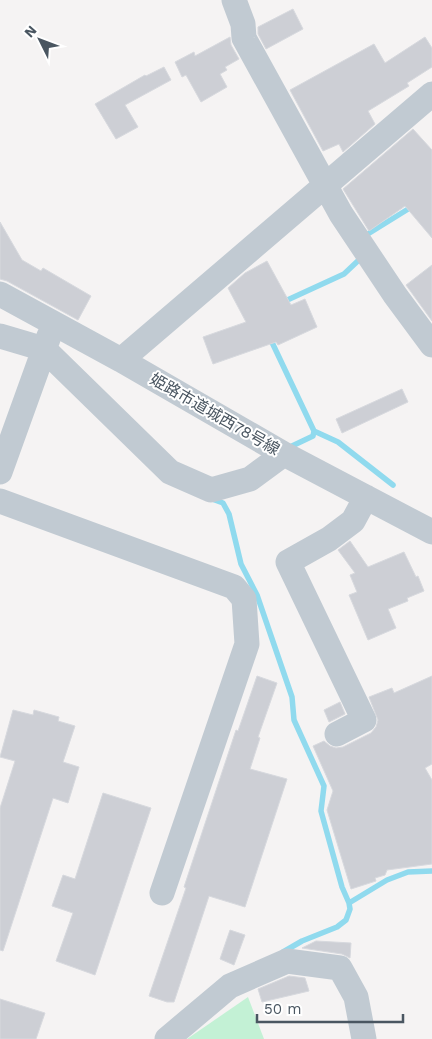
<svg xmlns="http://www.w3.org/2000/svg" width="432" height="1039" font-family="'Work Sans','Noto Sans JP',sans-serif">
	<rect width="100%" height="100%" fill="#f5f3f3"/>
	<path fill="#c3f1d5" d="M 248,997 L 264,1039 L 187,1039 Z"/>
	<g fill="none" stroke-linecap="round" stroke-linejoin="round">
		<path stroke="#90daee" stroke-width="5.5" d="M 363,237 L 413,206
			M 283,302 L 344,274 L 362,257 L 362,256
			M 269,336 L 314,431 L 313,436 L 292,446
			M 314,431 L 338,442 L 393,485
			M 212,499 L 223,503 L 229,514 L 241,564 L 257,595 L 292,697 L 294,720 L 324,786 L 321,811 L 342,887 L 349,903 L 350,909 L 346,920 L 337,927 L 302,941 L 283,952
			M 349,903 L 387,880 L 408,872 L 432,871"/>
	</g>
	<path fill="#cdcfd5" stroke="#d7d9de" d="M 293,9 L 303,29 L 266,49 L 258,34 L 258,27 Z
		M 230,37 L 231,45 L 239,59 L 225,67 L 227,70 L 220,74 L 227,87 L 201,102 L 186,75 L 182,77 L 175,62 L 194,52 L 195,56 Z
		M 425,37 L 432,48 L 432,67 L 407,83 L 409,86 L 368,111 L 375,124 L 343,152 L 339,144 L 323,151 L 290,90 L 374,44 L 385,63 Z
		M 164,67 L 171,80 L 125,105 L 138,127 L 116,139 L 95,104 L 145,75 L 146,76 Z
		M 413,129 L 432,150 L 432,238 L 405,206 L 369,231 L 343,189 Z
		M 0,222 L 22,260 L 41,271 L 43,268 L 91,296 L 78,320 L 7,281 L 0,279 Z
		M 267,261 L 291,305 L 305,299 L 317,327 L 278,345 L 276,342 L 213,364 L 203,337 L 246,322 L 228,288 L 245,273 Z
		M 432,265 L 432,321 L 406,285 Z
		M 402,389 L 408,402 L 342,433 L 336,419 Z
		M 350,541 L 368,567 L 404,552 L 416,577 L 418,576 L 424,591 L 407,598 L 408,601 L 388,609 L 396,628 L 368,640 L 349,595 L 357,592 L 350,575 L 355,573 L 338,550 Z
		M 257,676 L 277,683 L 258,737 L 260,738 L 250,769 L 287,779 L 245,907 L 209,896 L 174,1002 L 167,1002 L 149,996 L 186,888 L 184,887 L 236,730 L 238,731 Z
		M 432,676 L 432,764 L 425,768 L 432,780 L 432,864 L 387,870 L 385,875 L 375,878 L 376,881 L 351,889 L 327,810 L 333,791 L 313,746 L 324,741 L 330,746 L 336,748 L 343,747 L 371,733 L 376,727 L 378,720 L 369,697 L 392,688 L 394,693 Z
		M 340,702 L 345,714 L 329,722 L 324,710 Z
		M 13,710 L 33,715 L 34,710 L 59,717 L 58,721 L 75,726 L 63,762 L 79,767 L 68,803 L 53,798 L 3,951 L 0,950 L 0,808 L 15,761 L 0,757 Z
		M 103,793 L 151,808 L 95,975 L 56,961 L 73,913 L 52,906 L 63,875 L 75,879 Z
		M 230,930 L 245,935 L 234,965 L 220,959 Z
		M 316,941 L 351,943 L 350,958 L 342,954 L 302,948 Z
		M 289,976 L 305,978 L 309,991 L 262,1002 L 258,989 Z
		M 0,999 L 45,1013 L 36,1039 L 0,1039 Z"/>
	<g fill="none" stroke-linecap="round" stroke-linejoin="round">
		<path stroke="#c1cad2" stroke-width="25" d="M 234,0 L 243,24 L 244,38 L 341,214 L 395,295 L 432,345
			M 0,294 L 121,360 L 284,454 L 432,532
			M 0,336 L 44,349 L 170,472 L 211,490 L 250,479 L 284,454
			M 121,360 L 432,94
			M 0,472 L 49,336
			M 0,501 L 234,587 L 244,599 L 247,644 L 162,893
			M 337,734 L 364,720 L 288,562 L 329,539 L 353,521 L 366,497
			M 167,1039 L 230,986 L 287,961 L 340,968 L 356,997 L 364,1039"/>
	</g>
	<g text-anchor="middle" dominant-baseline="central" stroke-width="4" stroke-linejoin="round" paint-order="stroke">
		<g font-size="16" fill="#4a5661" stroke="#fff">
			<text transform="translate(215 414) rotate(30)">姫路市道城西78号線</text>
		</g>
	</g>
	<g transform="translate(40 40) rotate(312)" stroke="#ffffff" stroke-width="4" paint-order="stroke">
	<path d="M0-4L9 19L0 12L-9 19Z" fill="#4a5661"/>
	<text y="-8" font-size="14" font-weight="bold" text-anchor="middle" fill="#4a5661">N</text>
	</g>
	<path d="M257 1014v8h146v-8" fill="none" stroke="#4a5661" stroke-width="2.5"/>
	<text x="264" y="1014" font-size="15" fill="#4a5661" stroke="#ffffff" stroke-width="4" paint-order="stroke">50 m</text>
</svg>
